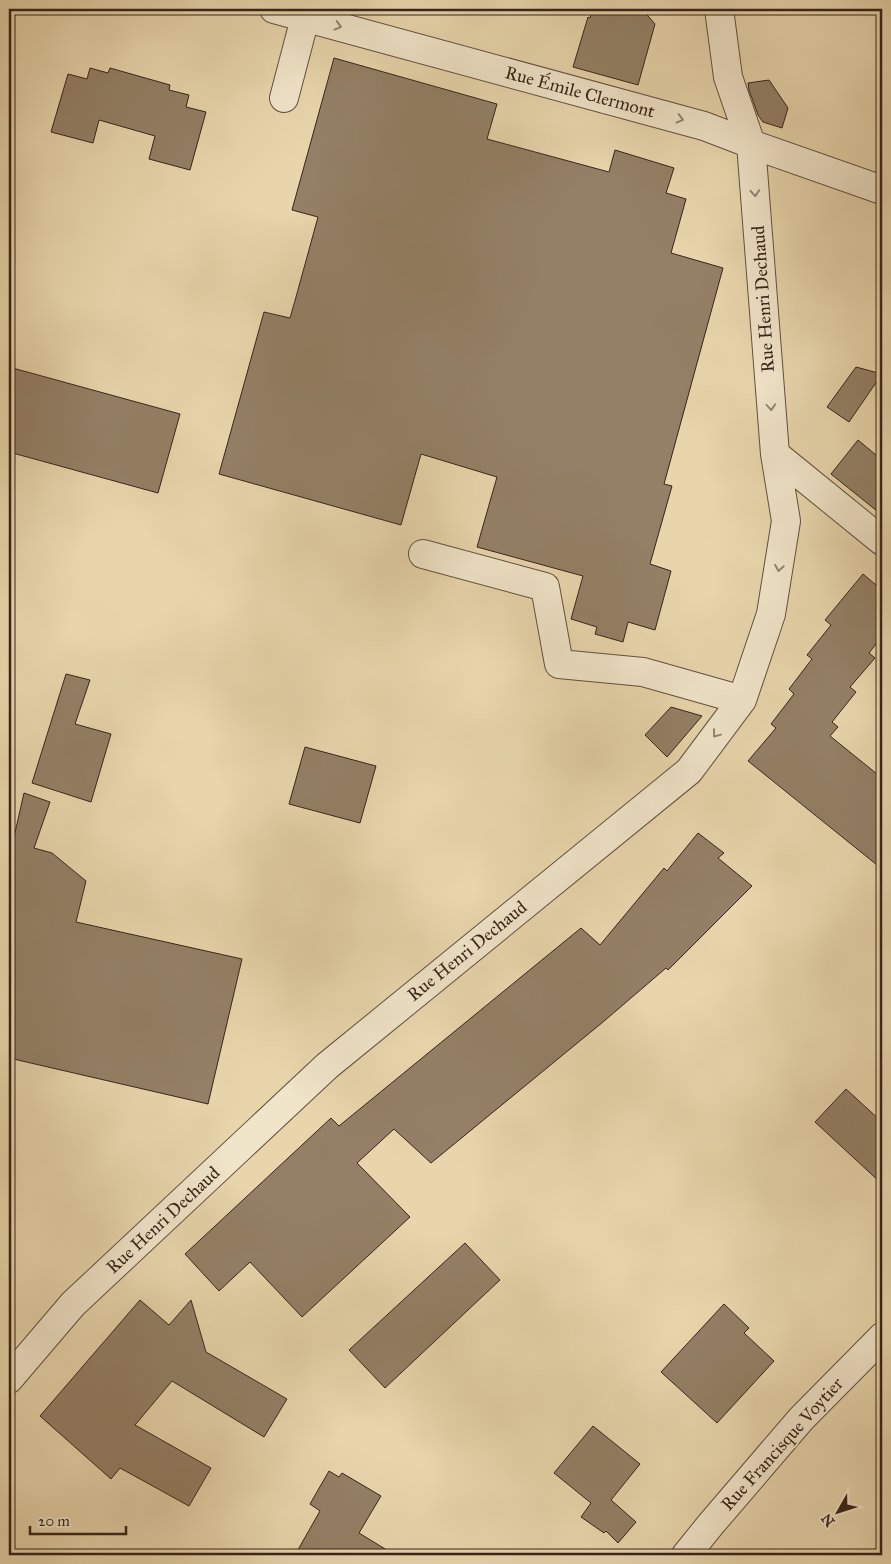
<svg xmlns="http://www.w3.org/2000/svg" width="891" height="1564" font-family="'IM FELL Great Primer',serif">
	<rect width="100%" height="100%" fill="#e8d5ac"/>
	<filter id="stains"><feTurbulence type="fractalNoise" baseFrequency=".004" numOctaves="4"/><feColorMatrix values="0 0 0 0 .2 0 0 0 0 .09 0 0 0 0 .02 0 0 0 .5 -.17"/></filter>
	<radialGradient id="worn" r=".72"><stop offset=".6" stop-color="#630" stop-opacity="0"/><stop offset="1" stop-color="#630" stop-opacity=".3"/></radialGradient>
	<path fill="#938066" stroke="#37241a" d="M 593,9 L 642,9 L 655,24 L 638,85 L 573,67 L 588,17 L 590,18 Z
		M 334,58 L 497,104 L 487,139 L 609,172 L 615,150 L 674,168 L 666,193 L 686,199 L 671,253 L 723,268 L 664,484 L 672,486 L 650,564 L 671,571 L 655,630 L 628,622 L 623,642 L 595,634 L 597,627 L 571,619 L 583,576 L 477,547 L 497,477 L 421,454 L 401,525 L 219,474 L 264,312 L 290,318 L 296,297 L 318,217 L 292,210 Z
		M 90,68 L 108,73 L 110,68 L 170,85 L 169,90 L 189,95 L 186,107 L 206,112 L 190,170 L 149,159 L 155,136 L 99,120 L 93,143 L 51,132 L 68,74 L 87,79 Z
		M 769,80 L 788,108 L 782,128 L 763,122 L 758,115 L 749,90 L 748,83 Z
		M 9,367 L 180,414 L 158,493 L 9,452 Z
		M 856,367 L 882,374 L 849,422 L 827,407 Z
		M 858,440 L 882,460 L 882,515 L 831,474 Z
		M 863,574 L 882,590 L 882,636 L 869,653 L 875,658 L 850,687 L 856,692 L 832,722 L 838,727 L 830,736 L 882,778 L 882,869 L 748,761 L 776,728 L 771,724 L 794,694 L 789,689 L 812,659 L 807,655 L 831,625 L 825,620 Z
		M 66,674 L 90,680 L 75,724 L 111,734 L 91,802 L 32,783 Z
		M 671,707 L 702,716 L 667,757 L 645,735 Z
		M 305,747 L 376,766 L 360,823 L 289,804 Z
		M 24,793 L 50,802 L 34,848 L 52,853 L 86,881 L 76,922 L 242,959 L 208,1104 L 9,1058 L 9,859 Z
		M 698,833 L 724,853 L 718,858 L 752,886 L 668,970 L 666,968 L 603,1022 L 431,1163 L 394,1129 L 357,1163 L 410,1217 L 302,1317 L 250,1262 L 219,1291 L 185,1254 L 331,1118 L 339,1126 L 581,928 L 600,945 L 664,868 L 667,871 Z
		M 846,1089 L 882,1122 L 882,1184 L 815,1122 Z
		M 465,1243 L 500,1280 L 385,1388 L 349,1350 Z
		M 140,1300 L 169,1325 L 191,1300 L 206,1352 L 287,1399 L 264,1437 L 172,1381 L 135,1425 L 211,1468 L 189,1506 L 120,1468 L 111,1479 L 40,1416 Z
		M 724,1304 L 749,1328 L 744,1333 L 774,1361 L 717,1423 L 661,1372 Z
		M 593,1426 L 640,1464 L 611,1500 L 636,1522 L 618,1543 L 606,1531 L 604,1533 L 581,1517 L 591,1503 L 554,1473 Z
		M 329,1471 L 339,1477 L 342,1473 L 381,1496 L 359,1533 L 395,1555 L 295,1555 L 320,1511 L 310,1504 Z"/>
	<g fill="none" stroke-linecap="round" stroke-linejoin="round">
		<defs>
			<path id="minor" d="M 274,9 L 704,126 L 751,144 L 882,190
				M 284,98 L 305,18
				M 775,454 L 882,541
				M 423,554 L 545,587 L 559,664 L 643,672 L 742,700
				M 9,1379 L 73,1304 L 327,1066 L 689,771 L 742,700 L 771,614 L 786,521 L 775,454 L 751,144 L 728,77 L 719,9
				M 686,1555 L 711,1524 L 801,1419 L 882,1337"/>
		</defs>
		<use href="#minor" stroke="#63503e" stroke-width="30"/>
		<use href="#minor" stroke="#f0e4c9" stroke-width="28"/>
	</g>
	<defs><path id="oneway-chevron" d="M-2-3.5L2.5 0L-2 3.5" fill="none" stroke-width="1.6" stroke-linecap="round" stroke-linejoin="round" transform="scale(1.25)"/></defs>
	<g stroke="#948472">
		<use href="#oneway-chevron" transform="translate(338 26) rotate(15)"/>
		<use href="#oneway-chevron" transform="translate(680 119) rotate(15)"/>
		<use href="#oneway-chevron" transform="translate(755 193) rotate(86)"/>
		<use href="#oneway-chevron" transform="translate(771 407) rotate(86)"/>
		<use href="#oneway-chevron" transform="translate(779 568) rotate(99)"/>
		<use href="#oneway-chevron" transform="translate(716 734) rotate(127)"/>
	</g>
	<g text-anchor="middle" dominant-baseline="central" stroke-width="4" stroke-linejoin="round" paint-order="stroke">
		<g font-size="18" fill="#37241a" stroke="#f0e4c9">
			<text transform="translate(580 92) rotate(15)">Rue Émile Clermont</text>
			<text transform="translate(763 299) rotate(-94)">Rue Henri Dechaud</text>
			<text transform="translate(467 951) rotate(-39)">Rue Henri Dechaud</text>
			<text transform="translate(163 1220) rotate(-43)">Rue Henri Dechaud</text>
			<text transform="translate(782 1444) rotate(-48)">Rue Francisque Voytier</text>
		</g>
	</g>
	<rect width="891" height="1564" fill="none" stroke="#e8d5ac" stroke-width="30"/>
	<rect x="10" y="10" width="871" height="1544" fill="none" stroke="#37241a" stroke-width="2.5"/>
	<rect x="15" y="15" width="861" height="1534" fill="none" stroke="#37241a"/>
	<g transform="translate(838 1512) rotate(231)" stroke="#f0e4c9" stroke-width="4" paint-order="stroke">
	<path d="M0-4L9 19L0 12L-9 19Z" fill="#37241a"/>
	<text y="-8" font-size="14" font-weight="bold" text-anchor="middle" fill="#37241a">N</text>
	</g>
	<path d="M30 1526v8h96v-8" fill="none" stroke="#37241a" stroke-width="2.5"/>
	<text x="38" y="1526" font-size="15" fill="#37241a" stroke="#f0e4c9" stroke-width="4" paint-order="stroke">20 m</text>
	<rect width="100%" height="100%" filter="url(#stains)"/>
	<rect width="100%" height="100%" fill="url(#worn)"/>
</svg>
